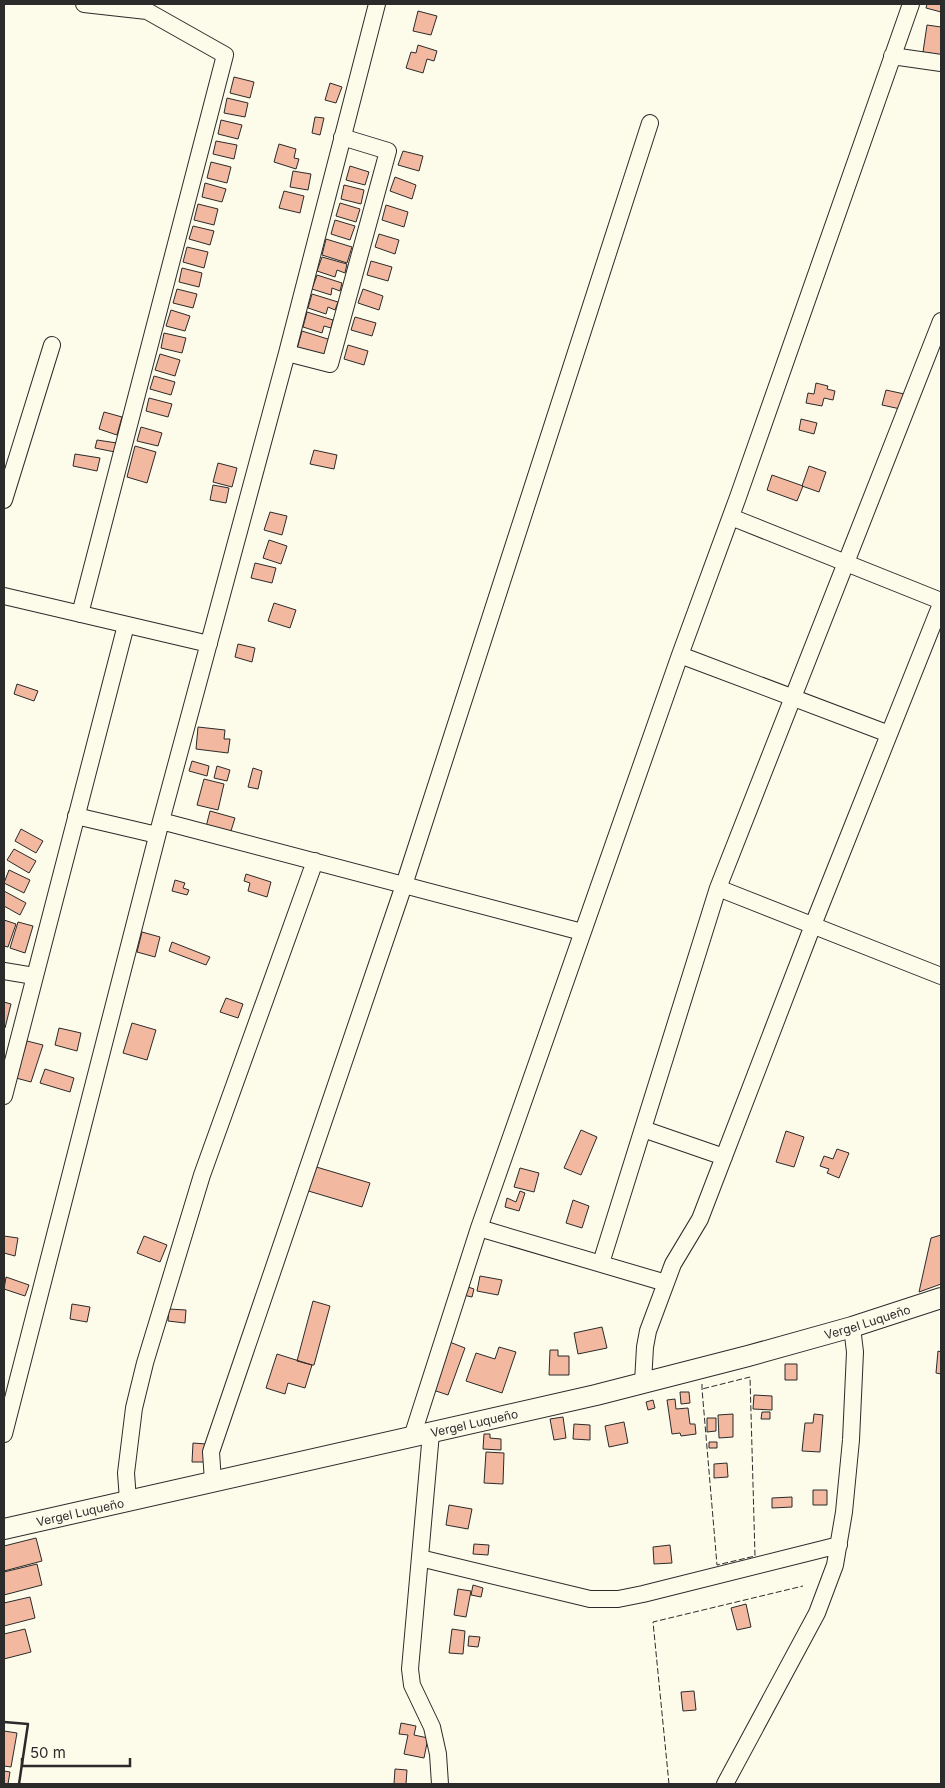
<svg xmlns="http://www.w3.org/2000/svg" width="945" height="1788" font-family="Inter,sans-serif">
	<rect width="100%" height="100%" fill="#fdfbea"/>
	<path fill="#f2b8a0" stroke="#2b2b2b" d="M 927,4 L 941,4 L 941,12 L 926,8 Z
		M 418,11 L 437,16 L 431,35 L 413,31 Z
		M 927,25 L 941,27 L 941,55 L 923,52 Z
		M 418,45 L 437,51 L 434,61 L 427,59 L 423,73 L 406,68 L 411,52 L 416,53 Z
		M 234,77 L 254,82 L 250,98 L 230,93 Z
		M 330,83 L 342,87 L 336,103 L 325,100 Z
		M 227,98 L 248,103 L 245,117 L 224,113 Z
		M 315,117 L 324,118 L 320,135 L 312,133 Z
		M 221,120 L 242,125 L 238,139 L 218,134 Z
		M 216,141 L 237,145 L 234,159 L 213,154 Z
		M 279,144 L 296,149 L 294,158 L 299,159 L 296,169 L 274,162 Z
		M 403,151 L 423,156 L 419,171 L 398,165 Z
		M 211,162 L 231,167 L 227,183 L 207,178 Z
		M 350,166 L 369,172 L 365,185 L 346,180 Z
		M 293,171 L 311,174 L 308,190 L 290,187 Z
		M 395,177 L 416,185 L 412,199 L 390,191 Z
		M 205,183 L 226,189 L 222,202 L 202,197 Z
		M 344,185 L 364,190 L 361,204 L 341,199 Z
		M 284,191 L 304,196 L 300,213 L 279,208 Z
		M 340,203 L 360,209 L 356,222 L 336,216 Z
		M 198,204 L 218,209 L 214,225 L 194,220 Z
		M 386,205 L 408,212 L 404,227 L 382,220 Z
		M 335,220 L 355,226 L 350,240 L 331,234 Z
		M 193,226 L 214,231 L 210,245 L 189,239 Z
		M 379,234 L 399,240 L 395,254 L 375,247 Z
		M 326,239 L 352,247 L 347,263 L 322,255 Z
		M 187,247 L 208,252 L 204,268 L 183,262 Z
		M 322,257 L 347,264 L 345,273 L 337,270 L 335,277 L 317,271 Z
		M 371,261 L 392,267 L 388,281 L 367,275 Z
		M 182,268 L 202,273 L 199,287 L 179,282 Z
		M 317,275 L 342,283 L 340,291 L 332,288 L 331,295 L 312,289 Z
		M 177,289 L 197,294 L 193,308 L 173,303 Z
		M 363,289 L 383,296 L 379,310 L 358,303 Z
		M 312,294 L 338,302 L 335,310 L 328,307 L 326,314 L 308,308 Z
		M 171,310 L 190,316 L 185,331 L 166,326 Z
		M 307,312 L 333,320 L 331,328 L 324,326 L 322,333 L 303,327 Z
		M 355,317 L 376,323 L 372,336 L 351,330 Z
		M 302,331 L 331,340 L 325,358 L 297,349 Z
		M 164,333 L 186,338 L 182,353 L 161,348 Z
		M 348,345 L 368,351 L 364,365 L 344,359 Z
		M 160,354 L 180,360 L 175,376 L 155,370 Z
		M 154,376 L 175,382 L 171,395 L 150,389 Z
		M 816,383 L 828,386 L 827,389 L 835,391 L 833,400 L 824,398 L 822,406 L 806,403 L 808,393 L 814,394 Z
		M 886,390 L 909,395 L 905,410 L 882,405 Z
		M 149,398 L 172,404 L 168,417 L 146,411 Z
		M 104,412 L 122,417 L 117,435 L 99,429 Z
		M 801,419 L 817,423 L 814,434 L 799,430 Z
		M 141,427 L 162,433 L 158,446 L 137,441 Z
		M 97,440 L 117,443 L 115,452 L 95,448 Z
		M 135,446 L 156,452 L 147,483 L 127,477 Z
		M 314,450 L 337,455 L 334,469 L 310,464 Z
		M 75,454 L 100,458 L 97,471 L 73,466 Z
		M 218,463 L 237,468 L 232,487 L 213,482 Z
		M 809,466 L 826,472 L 819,492 L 802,486 Z
		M 772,475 L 803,486 L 797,501 L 767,490 Z
		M 213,485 L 229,488 L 226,503 L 210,500 Z
		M 270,512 L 287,516 L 282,535 L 264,530 Z
		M 269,540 L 287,546 L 281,564 L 263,558 Z
		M 255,563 L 276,568 L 272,583 L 251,578 Z
		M 274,603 L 296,610 L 290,628 L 268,621 Z
		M 238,644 L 255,648 L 252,662 L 235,657 Z
		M 17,684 L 38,691 L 34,701 L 14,694 Z
		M 198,727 L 225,730 L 224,739 L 230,739 L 228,753 L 196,749 Z
		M 192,761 L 209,766 L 207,776 L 189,771 Z
		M 217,766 L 230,770 L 227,781 L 214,778 Z
		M 253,768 L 262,771 L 258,789 L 248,787 Z
		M 204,779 L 224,784 L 218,810 L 197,805 Z
		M 210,811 L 235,818 L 230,834 L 206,827 Z
		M 21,829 L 43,841 L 36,853 L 15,841 Z
		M 14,849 L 36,861 L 29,873 L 7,860 Z
		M 9,870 L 30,880 L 24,893 L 4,883 Z
		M 246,874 L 271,882 L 267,897 L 248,891 L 250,883 L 244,881 Z
		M 175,880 L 185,883 L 183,888 L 189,890 L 187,895 L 172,891 Z
		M 4,891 L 26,903 L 20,915 L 4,906 Z
		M 4,920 L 16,924 L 8,947 L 4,946 Z
		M 18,922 L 33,926 L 25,953 L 10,948 Z
		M 142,932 L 160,937 L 155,957 L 137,952 Z
		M 172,942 L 210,957 L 206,965 L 169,951 Z
		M 226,998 L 243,1004 L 238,1018 L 220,1012 Z
		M 4,1002 L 11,1004 L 5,1028 L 4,1028 Z
		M 132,1023 L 156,1030 L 147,1060 L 123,1053 Z
		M 59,1028 L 81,1033 L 77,1051 L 55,1045 Z
		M 27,1041 L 43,1045 L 31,1082 L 16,1078 Z
		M 45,1069 L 74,1078 L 70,1092 L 40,1083 Z
		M 581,1130 L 597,1137 L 581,1175 L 564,1168 Z
		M 786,1131 L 804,1137 L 794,1167 L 776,1162 Z
		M 837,1149 L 849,1153 L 839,1178 L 827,1173 L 829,1169 L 820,1166 L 824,1156 L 833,1159 Z
		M 313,1166 L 370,1183 L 362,1207 L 305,1190 Z
		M 520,1168 L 539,1173 L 534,1192 L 514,1187 Z
		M 520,1191 L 525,1193 L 519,1211 L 505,1207 L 507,1198 L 516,1202 Z
		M 573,1200 L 589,1206 L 582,1228 L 566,1223 Z
		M 941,1235 L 941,1284 L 919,1292 L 931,1238 Z
		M 4,1236 L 18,1238 L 15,1256 L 4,1253 Z
		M 144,1236 L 167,1245 L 160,1262 L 137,1253 Z
		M 480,1276 L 502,1280 L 498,1295 L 477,1291 Z
		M 6,1277 L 29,1285 L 25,1296 L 4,1289 Z
		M 465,1286 L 474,1289 L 472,1297 L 463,1295 Z
		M 313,1301 L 330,1306 L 314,1365 L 312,1365 L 297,1361 Z
		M 72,1304 L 90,1307 L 87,1322 L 70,1319 Z
		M 169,1309 L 186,1310 L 185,1323 L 168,1321 Z
		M 602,1327 L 607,1348 L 578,1354 L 574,1333 Z
		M 447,1341 L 465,1348 L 448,1395 L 430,1389 Z
		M 499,1347 L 516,1352 L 502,1393 L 466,1381 L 476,1353 L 495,1359 Z
		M 550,1350 L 558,1350 L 558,1356 L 569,1356 L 569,1375 L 549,1375 Z
		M 938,1351 L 941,1352 L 941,1374 L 936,1373 Z
		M 277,1354 L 312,1365 L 305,1388 L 288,1383 L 285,1394 L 266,1388 Z
		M 785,1364 L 797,1364 L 797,1380 L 785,1380 Z
		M 680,1392 L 689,1392 L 690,1403 L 681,1404 Z
		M 754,1395 L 772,1396 L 772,1410 L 753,1409 Z
		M 675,1399 L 676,1409 L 688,1408 L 690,1424 L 695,1424 L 696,1434 L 681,1436 L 680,1433 L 672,1434 L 667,1400 Z
		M 653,1400 L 655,1408 L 648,1410 L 646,1402 Z
		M 762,1412 L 770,1412 L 770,1419 L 761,1419 Z
		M 733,1414 L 733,1437 L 719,1438 L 718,1415 Z
		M 814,1414 L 823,1415 L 820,1452 L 802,1451 L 805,1423 L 813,1423 Z
		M 563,1417 L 566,1438 L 554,1440 L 550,1419 Z
		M 707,1418 L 716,1418 L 716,1431 L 707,1432 Z
		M 624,1422 L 628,1443 L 609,1447 L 605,1426 Z
		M 574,1424 L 590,1425 L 590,1440 L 573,1439 Z
		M 484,1434 L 490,1434 L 490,1438 L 501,1439 L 501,1450 L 483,1449 Z
		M 709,1442 L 717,1442 L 717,1448 L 709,1448 Z
		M 193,1443 L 206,1444 L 205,1462 L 192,1462 Z
		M 486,1452 L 504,1453 L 503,1484 L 484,1483 Z
		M 727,1463 L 728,1477 L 714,1478 L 714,1464 Z
		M 813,1490 L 827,1490 L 827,1505 L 813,1505 Z
		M 792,1497 L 792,1507 L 772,1508 L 772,1498 Z
		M 449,1505 L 472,1509 L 468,1529 L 446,1525 Z
		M 36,1538 L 42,1561 L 4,1571 L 4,1546 Z
		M 474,1544 L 489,1545 L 488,1555 L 473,1554 Z
		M 670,1545 L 672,1563 L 654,1564 L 653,1547 Z
		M 37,1564 L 42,1585 L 4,1595 L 4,1572 Z
		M 473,1585 L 483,1588 L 481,1597 L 471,1595 Z
		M 458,1589 L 471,1591 L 466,1617 L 454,1615 Z
		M 30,1597 L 35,1618 L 4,1626 L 4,1603 Z
		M 746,1604 L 751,1627 L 737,1630 L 731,1608 Z
		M 25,1629 L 31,1652 L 4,1659 L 4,1634 Z
		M 452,1629 L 465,1631 L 463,1654 L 449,1653 Z
		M 469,1636 L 480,1637 L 478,1647 L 468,1646 Z
		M 694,1691 L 696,1710 L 683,1711 L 681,1692 Z
		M 401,1723 L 416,1726 L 414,1735 L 428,1738 L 424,1758 L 404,1754 L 408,1735 L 399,1734 Z
		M 4,1731 L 17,1733 L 11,1767 L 4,1766 Z
		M 395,1769 L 407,1770 L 406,1784 L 394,1784 Z
		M 4,1771 L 10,1772 L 8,1784 L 4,1784 Z"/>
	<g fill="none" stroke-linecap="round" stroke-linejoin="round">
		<defs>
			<path id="minor" d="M 892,56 L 941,63
				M 287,353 L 330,364 L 388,151 L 342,137
				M 4,500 L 52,345
				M 731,517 L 941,601
				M 4,596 L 209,644
				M 80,614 L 225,55 L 147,11 L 84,4
				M 680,655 L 889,734
				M 76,816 L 157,835
				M 161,821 L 582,932
				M 718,888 L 941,976
				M 4,971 L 34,976
				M 4,1096 L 126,625
				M 643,1129 L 724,1157
				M 479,1228 L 666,1283
				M 601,1263 L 718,888 L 941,321
				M 643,1382 L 645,1347 L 648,1331 L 673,1264 L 700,1219 L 813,925 L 941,604
				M 431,1433 L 410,1669 L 412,1685 L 432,1727 L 438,1754 L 440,1784
				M 4,1434 L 161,821 L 287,353 L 377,4
				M 412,1437 L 479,1228 L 680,655 L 738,497 L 911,4
				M 213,1481 L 211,1452 L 404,885 L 650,123
				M 128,1500 L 126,1473 L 134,1408 L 145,1363 L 202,1175 L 315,861
				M 420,1558 L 590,1599 L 618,1599 L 643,1594 L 839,1545
				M 725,1784 L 817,1613 L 835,1565 L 844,1512 L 851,1440 L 855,1352 L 852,1327"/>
			<g id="major">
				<path id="s1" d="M 4,1529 L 596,1395 L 748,1356 L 852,1327 L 941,1298"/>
			</g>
		</defs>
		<use href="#minor" stroke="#2b2b2b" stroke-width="18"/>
		<use href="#major" stroke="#2b2b2b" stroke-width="22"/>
		<use href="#minor" stroke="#fdfbea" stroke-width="16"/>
		<use href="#major" stroke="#fdfbea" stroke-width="20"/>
		<path stroke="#2b2b2b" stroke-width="1" stroke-dasharray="6 2.5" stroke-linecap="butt" d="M 702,1384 L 702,1389 L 717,1565 L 755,1556 L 750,1377 L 702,1389
			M 669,1784 L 653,1622 L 803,1586"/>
		<path stroke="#2b2b2b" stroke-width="2.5" d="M 4,1722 L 28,1724 L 19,1784"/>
	</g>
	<g text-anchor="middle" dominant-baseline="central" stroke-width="4" stroke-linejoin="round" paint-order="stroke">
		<g font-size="12" fill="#2b2b2b" stroke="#fdfbea">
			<text stroke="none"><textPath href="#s1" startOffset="888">Vergel Luqueño</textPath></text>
			<text stroke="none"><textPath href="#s1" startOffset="482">Vergel Luqueño</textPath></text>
			<text stroke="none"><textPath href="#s1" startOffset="78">Vergel Luqueño</textPath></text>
		</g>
	</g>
	<rect width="945" height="1788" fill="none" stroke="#2b2b2b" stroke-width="10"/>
	<path d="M22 1758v8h108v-8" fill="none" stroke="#2b2b2b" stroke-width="2.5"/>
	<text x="30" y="1758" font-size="15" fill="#2b2b2b" stroke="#fdfbea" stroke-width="4" paint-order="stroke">50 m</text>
</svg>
